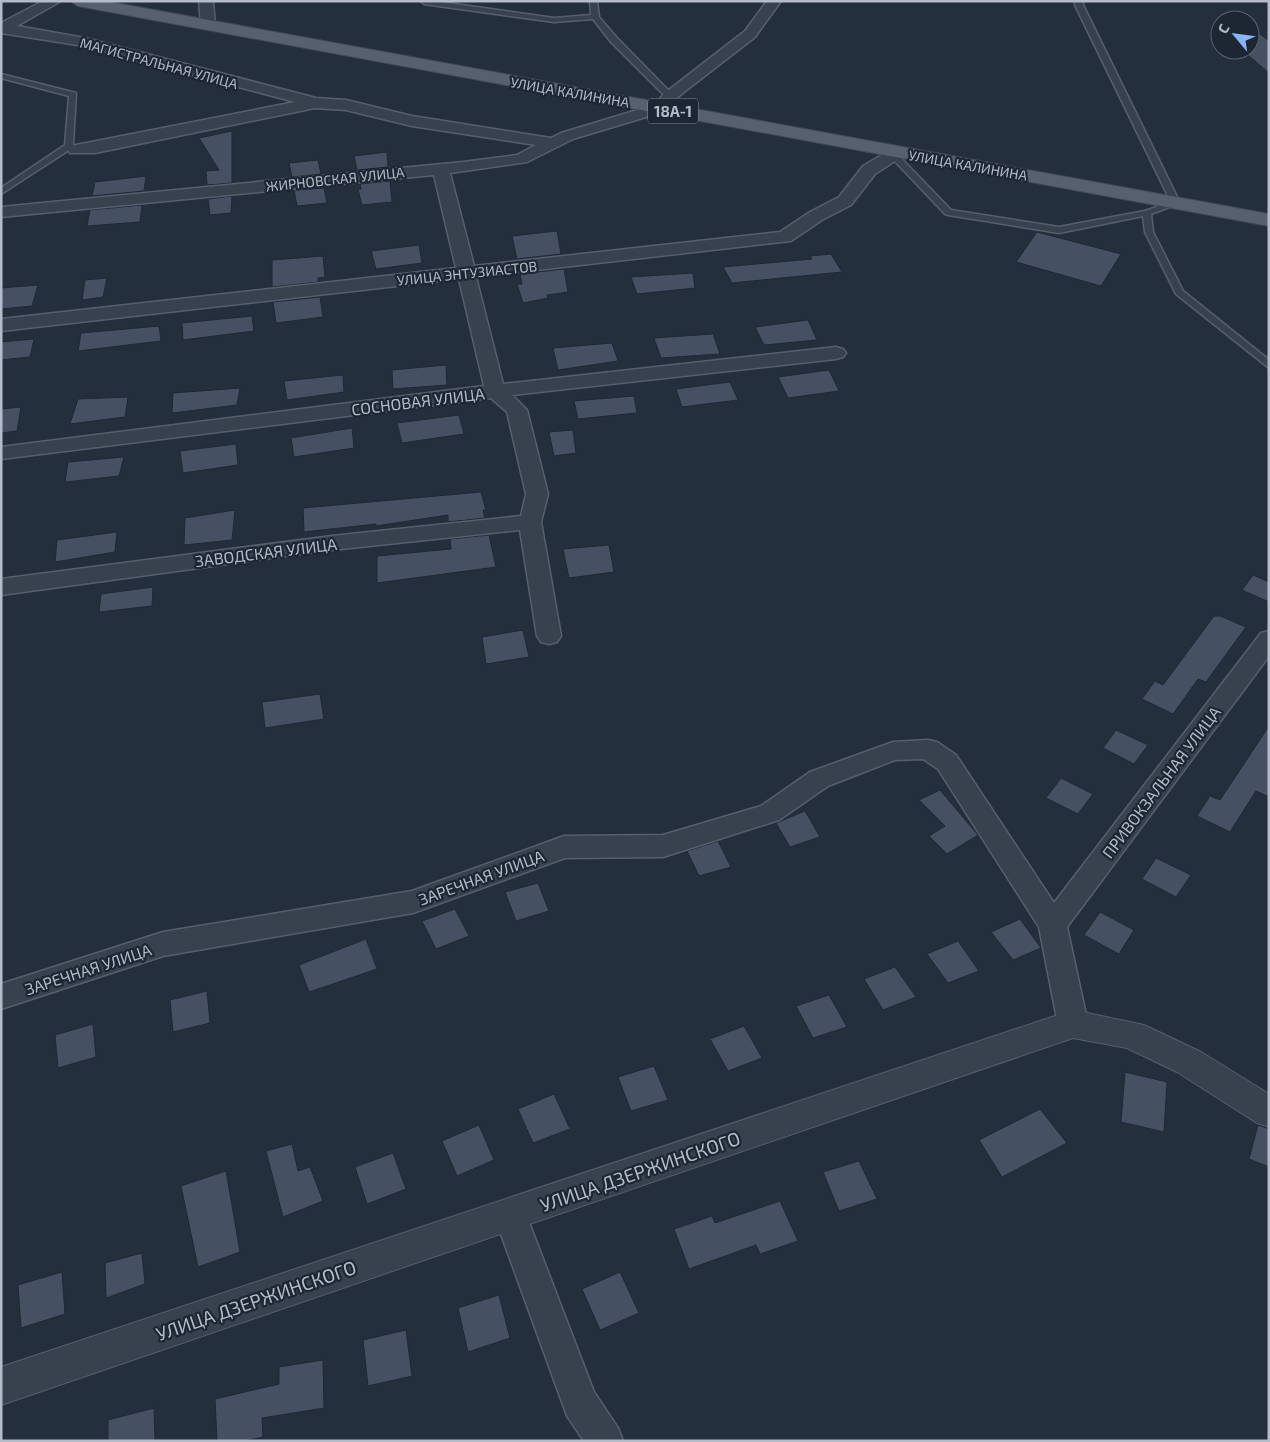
<svg xmlns="http://www.w3.org/2000/svg" width="1270" height="1442" font-family="'Exo 2',sans-serif">
	<rect width="100%" height="100%" fill="#242f3e"/>
	<path fill="#455162" stroke="#1f2835" d="M 1250,26 L 1269,41 L 1269,73 L 1242,50 L 1250,50 Z
		M 232,131 L 232,183 L 207,185 L 206,171 L 219,170 L 199,138 Z
		M 387,152 L 388,167 L 357,170 L 354,156 Z
		M 318,160 L 321,174 L 292,177 L 289,163 Z
		M 146,176 L 144,191 L 92,196 L 95,182 Z
		M 390,181 L 392,202 L 362,205 L 358,189 L 361,189 L 360,184 Z
		M 324,188 L 327,203 L 297,206 L 294,190 Z
		M 232,196 L 231,213 L 210,215 L 208,199 Z
		M 142,205 L 140,222 L 87,226 L 90,210 Z
		M 557,231 L 561,254 L 517,259 L 512,236 Z
		M 1037,232 L 1121,254 L 1101,286 L 1016,262 Z
		M 419,245 L 422,263 L 376,269 L 371,251 Z
		M 831,254 L 842,272 L 732,283 L 723,267 L 812,259 L 810,256 Z
		M 323,256 L 325,277 L 318,278 L 318,282 L 272,287 L 272,260 Z
		M 564,269 L 568,292 L 547,295 L 548,298 L 523,303 L 517,284 L 522,284 L 520,274 Z
		M 693,273 L 695,288 L 637,294 L 631,277 Z
		M 107,278 L 103,297 L 82,300 L 85,280 Z
		M 38,285 L 32,306 L 1,309 L 1,288 Z
		M 320,297 L 323,317 L 276,323 L 273,302 Z
		M 252,316 L 254,331 L 183,340 L 182,323 Z
		M 808,320 L 817,340 L 764,345 L 755,327 Z
		M 159,326 L 161,341 L 78,351 L 81,333 Z
		M 713,334 L 720,354 L 661,358 L 654,338 Z
		M 34,339 L 30,357 L 1,360 L 1,342 Z
		M 612,343 L 618,361 L 558,370 L 553,348 Z
		M 446,365 L 447,385 L 393,389 L 392,370 Z
		M 829,370 L 839,391 L 788,398 L 778,377 Z
		M 343,375 L 344,392 L 287,400 L 284,381 Z
		M 730,382 L 738,400 L 682,407 L 676,389 Z
		M 240,388 L 237,405 L 172,413 L 173,393 Z
		M 634,396 L 637,413 L 578,419 L 574,401 Z
		M 128,397 L 125,417 L 70,424 L 78,399 Z
		M 21,407 L 17,431 L 1,433 L 1,409 Z
		M 459,415 L 464,434 L 402,443 L 397,423 Z
		M 352,428 L 354,448 L 294,457 L 291,438 Z
		M 573,430 L 576,453 L 554,456 L 549,432 Z
		M 236,444 L 238,465 L 183,473 L 180,451 Z
		M 124,457 L 119,476 L 65,482 L 68,462 Z
		M 481,492 L 486,510 L 483,510 L 485,518 L 448,522 L 448,515 L 376,526 L 376,524 L 304,532 L 303,508 Z
		M 235,510 L 232,540 L 184,545 L 185,518 Z
		M 117,532 L 115,552 L 55,562 L 57,540 Z
		M 489,535 L 496,567 L 377,583 L 377,556 L 451,549 L 450,539 Z
		M 609,545 L 614,572 L 569,578 L 563,549 Z
		M 1253,575 L 1269,582 L 1269,602 L 1242,590 Z
		M 153,587 L 152,606 L 99,612 L 101,594 Z
		M 1214,616 L 1220,616 L 1246,627 L 1206,682 L 1198,679 L 1173,714 L 1142,699 L 1155,681 L 1163,685 Z
		M 523,630 L 529,657 L 486,664 L 482,637 Z
		M 320,694 L 324,719 L 265,728 L 262,702 Z
		M 1269,726 L 1269,797 L 1256,791 L 1230,832 L 1197,816 L 1210,796 L 1220,800 Z
		M 1116,730 L 1148,745 L 1134,764 L 1103,748 Z
		M 1061,778 L 1093,794 L 1078,814 L 1046,798 Z
		M 940,790 L 978,835 L 947,854 L 929,836 L 945,826 L 919,800 Z
		M 805,811 L 820,837 L 790,847 L 776,823 Z
		M 718,841 L 731,867 L 699,876 L 687,851 Z
		M 1156,858 L 1191,875 L 1176,897 L 1142,879 Z
		M 538,883 L 549,911 L 516,921 L 505,892 Z
		M 455,909 L 469,936 L 436,949 L 422,921 Z
		M 1100,912 L 1134,930 L 1119,954 L 1084,935 Z
		M 1020,919 L 1041,948 L 1013,960 L 991,932 Z
		M 366,939 L 377,969 L 309,992 L 299,965 Z
		M 958,941 L 979,971 L 948,983 L 927,954 Z
		M 895,967 L 916,997 L 883,1010 L 864,979 Z
		M 207,991 L 210,1023 L 173,1032 L 170,1000 Z
		M 829,995 L 847,1027 L 813,1038 L 796,1006 Z
		M 93,1024 L 96,1057 L 58,1068 L 55,1035 Z
		M 744,1026 L 762,1058 L 728,1071 L 710,1039 Z
		M 654,1066 L 668,1100 L 631,1111 L 618,1077 Z
		M 1125,1072 L 1167,1082 L 1164,1132 L 1121,1122 Z
		M 554,1094 L 570,1129 L 533,1143 L 518,1109 Z
		M 1040,1109 L 1067,1143 L 1002,1177 L 979,1140 Z
		M 479,1125 L 494,1160 L 457,1176 L 442,1141 Z
		M 1258,1125 L 1269,1129 L 1269,1167 L 1249,1159 Z
		M 292,1144 L 298,1171 L 310,1167 L 323,1201 L 283,1217 L 266,1151 Z
		M 393,1153 L 406,1189 L 367,1204 L 355,1167 Z
		M 859,1161 L 877,1199 L 839,1211 L 823,1172 Z
		M 226,1171 L 240,1252 L 198,1267 L 181,1186 Z
		M 780,1201 L 798,1241 L 760,1254 L 756,1245 L 689,1269 L 674,1229 L 712,1216 L 715,1223 Z
		M 142,1253 L 145,1284 L 106,1298 L 105,1263 Z
		M 62,1272 L 65,1314 L 21,1328 L 18,1285 Z
		M 620,1272 L 639,1313 L 600,1330 L 582,1289 Z
		M 499,1295 L 510,1338 L 468,1352 L 458,1308 Z
		M 406,1330 L 412,1376 L 368,1386 L 363,1340 Z
		M 323,1360 L 324,1408 L 262,1418 L 263,1437 L 245,1441 L 217,1441 L 215,1399 L 279,1384 L 279,1367 Z
		M 154,1408 L 155,1441 L 108,1441 L 108,1420 Z"/>
	<g fill="none" stroke-linecap="round" stroke-linejoin="round">
		<defs>
			<path id="service" d="M 421,1 L 434,1 L 554,18 L 591,15 L 590,1 L 597,1 L 599,17 L 617,38 L 674,96 L 667,98 L 611,42 L 593,19 L 554,22 L 424,4 Z
				M 1075,1 L 1083,1 L 1083,5 L 1180,203 L 1151,214 L 1153,232 L 1183,291 L 1269,360 L 1269,368 L 1176,294 L 1145,232 L 1143,216 L 1059,233 L 948,215 L 945,214 L 889,155 L 896,153 L 951,210 L 1059,227 L 1145,211 L 1171,202 L 1075,5 Z
				M 1,74 L 76,93 L 73,145 L 80,150 L 76,152 L 69,150 L 1,194 L 1,188 L 65,145 L 69,96 L 1,78 Z"/>
			<path id="minor" d="M 43,1 L 61,1 L 17,26 L 85,38 L 316,98 L 346,100 L 412,116 L 551,138 L 561,133 L 654,105 L 665,93 L 745,31 L 767,1 L 781,1 L 755,37 L 675,99 L 666,111 L 573,139 L 527,162 L 450,173 L 474,266 L 780,232 L 810,212 L 839,197 L 863,166 L 887,152 L 903,148 L 911,153 L 909,156 L 898,159 L 875,174 L 851,205 L 822,220 L 791,241 L 476,277 L 503,384 L 836,347 L 843,349 L 846,353 L 843,357 L 836,359 L 512,395 L 527,410 L 548,494 L 541,522 L 561,636 L 557,642 L 549,644 L 541,642 L 537,636 L 520,530 L 332,550 L 1,595 L 1,579 L 332,536 L 521,516 L 526,494 L 507,412 L 491,398 L 1,459 L 1,447 L 484,386 L 459,279 L 1,331 L 1,319 L 456,268 L 434,175 L 1,217 L 1,207 L 463,162 L 517,155 L 536,145 L 412,126 L 346,110 L 315,108 L 95,153 L 70,153 L 68,150 L 70,147 L 76,145 L 295,102 L 84,46 L 1,33 L 1,23 Z
				M 199,1 L 213,1 L 215,25 L 213,28 L 208,29 L 201,25 Z
				M 1269,631 L 1269,656 L 1067,927 L 1088,1024 L 1083,1033 L 1073,1037 L 1063,1033 L 1058,1024 L 1039,927 L 938,769 L 923,759 L 895,760 L 828,786 L 779,820 L 663,857 L 565,858 L 413,913 L 163,956 L 1,1009 L 1,984 L 163,932 L 412,891 L 564,836 L 663,835 L 761,806 L 810,772 L 893,742 L 928,740 L 937,742 L 956,755 L 1054,903 L 1261,633 Z
				M 510,1200 L 522,1204 L 594,1392 L 618,1428 L 623,1441 L 584,1441 L 567,1416 L 494,1215 L 498,1204 Z"/>
			<path id="tertiary" d="M 1073,1010 L 1144,1025 L 1201,1052 L 1269,1094 L 1269,1127 L 1257,1123 L 1177,1072 L 1127,1048 L 1073,1038 L 1,1405 L 1,1367 Z"/>
			<path id="primary" d="M 70,1 L 105,1 L 1269,214 L 1269,226 L 78,6 Z"/>
		</defs>
		<use href="#service" stroke="#565f6c" stroke-width="3"/>
		<use href="#minor" stroke="#565f6c" stroke-width="3"/>
		<use href="#tertiary" stroke="#565f6c" stroke-width="2"/>
		<use href="#primary" stroke="#414a57" stroke-width="2"/>
		<use href="#service" fill="#38414e" fill-rule="evenodd"/>
		<use href="#minor" fill="#38414e" fill-rule="evenodd"/>
		<use href="#tertiary" fill="#38414e" fill-rule="evenodd"/>
		<use href="#primary" fill="#56606e" fill-rule="evenodd"/>
	</g>
	<g text-anchor="middle" dominant-baseline="central" stroke-width="4.5" stroke-linejoin="round" paint-order="stroke">
		<g font-size="14" fill="#b4bcc9" stroke="#1d2633">
			<text transform="translate(159 63) rotate(15)">МАГИСТРАЛЬНАЯ УЛИЦА</text>
			<text transform="translate(570 92) rotate(10)">УЛИЦА КАЛИНИНА</text>
			<text transform="translate(968 165) rotate(10)">УЛИЦА КАЛИНИНА</text>
			<text transform="translate(335 179) rotate(-6)">ЖИРНОВСКАЯ УЛИЦА</text>
			<text transform="translate(467 273) rotate(-6)">УЛИЦА ЭНТУЗИАСТОВ</text>
		</g>
		<rect fill="#1d2633" stroke="#878f9c" stroke-width="1" x="648" y="98.5" width="50" height="25" rx="4"/>
		<g font-size="15" font-weight="bold" fill="#b4bcc9">
			<text x="673" y="111">18А-1</text>
		</g>
		<g font-size="16" fill="#b4bcc9" stroke="#1d2633">
			<text transform="translate(418 401) rotate(-7)">СОСНОВАЯ УЛИЦА</text>
			<text transform="translate(266 552) rotate(-7)">ЗАВОДСКАЯ УЛИЦА</text>
			<text transform="translate(1161 782) rotate(-53)">ПРИВОКЗАЛЬНАЯ УЛИЦА</text>
			<text transform="translate(481 877) rotate(-20)">ЗАРЕЧНАЯ УЛИЦА</text>
			<text transform="translate(88 969) rotate(-18)">ЗАРЕЧНАЯ УЛИЦА</text>
		</g>
		<g font-size="19" fill="#b4bcc9" stroke="#1d2633">
			<text transform="translate(640 1171) rotate(-19)">УЛИЦА ДЗЕРЖИНСКОГО</text>
			<text transform="translate(256 1300) rotate(-19)">УЛИЦА ДЗЕРЖИНСКОГО</text>
		</g>
	</g>
	<rect width="1270" height="1442" fill="none" stroke="#b4bcc9" stroke-width="5"/>
	<g transform="translate(1235 35) rotate(299)"><circle r="24" fill="#1d2633" stroke="#59626f"/>
	<path d="M0-4L9 19L0 12L-9 19Z" fill="#8ab4f8"/>
	<text y="-8" font-size="14" font-weight="bold" text-anchor="middle" fill="#b4bcc9">С</text>
	</g>
</svg>
